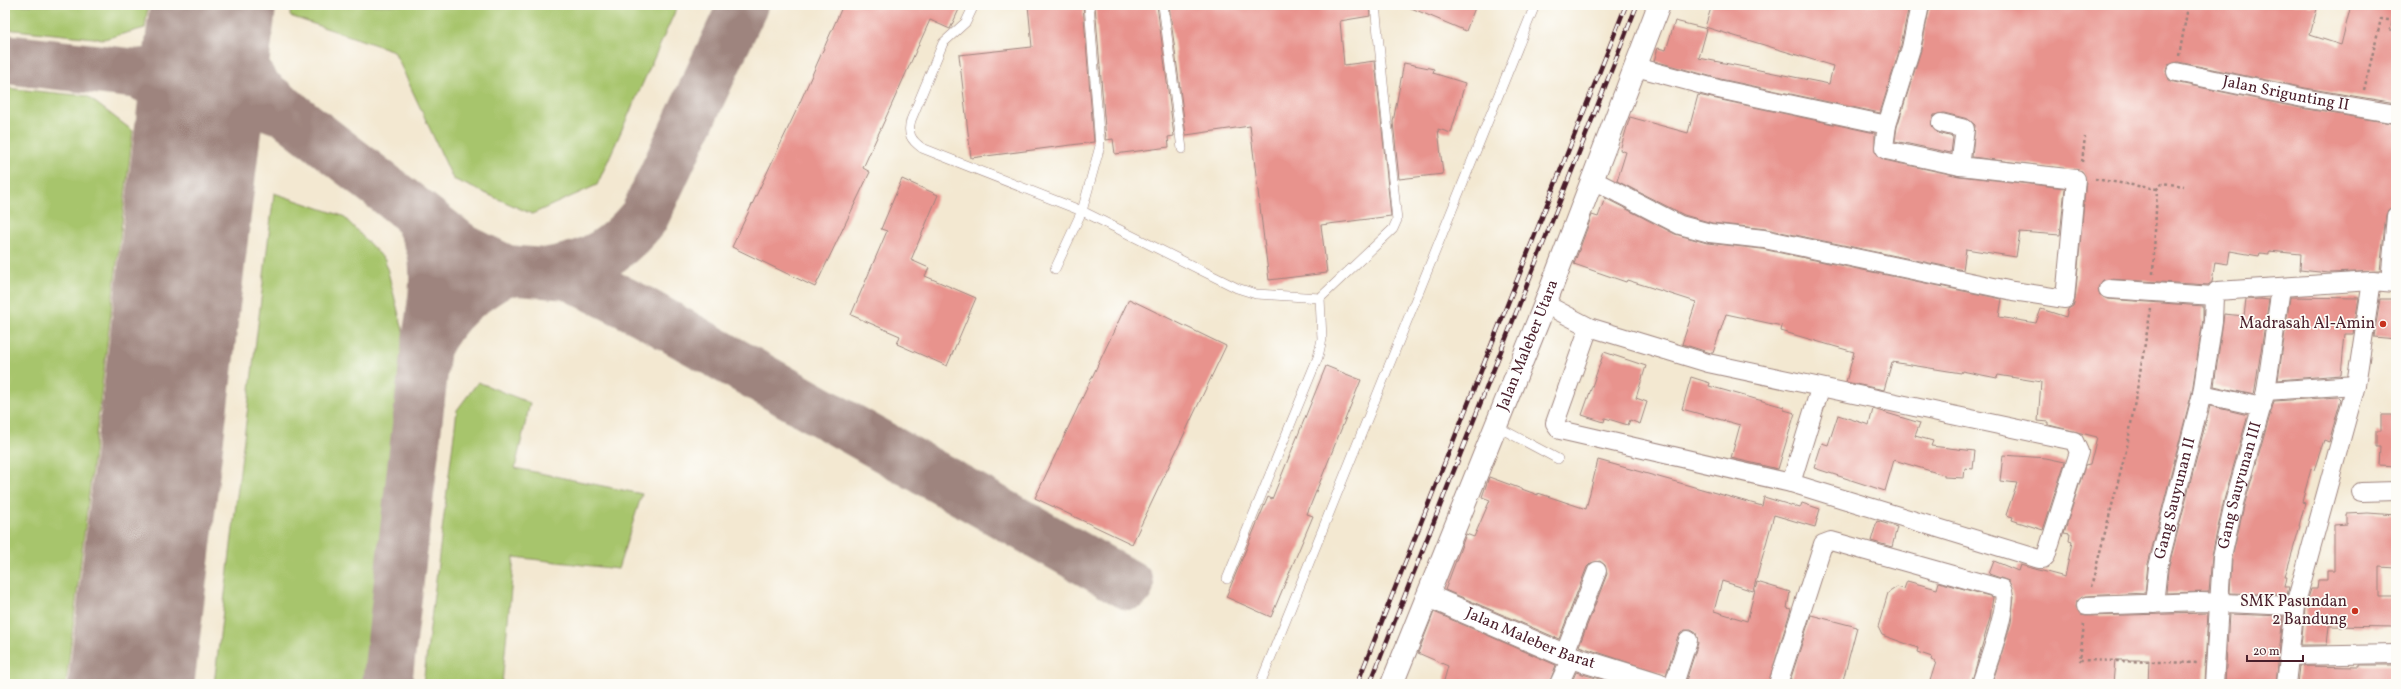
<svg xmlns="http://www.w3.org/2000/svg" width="2401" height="689" font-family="Vollkorn,serif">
	<rect width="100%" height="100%" fill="#fdfcf7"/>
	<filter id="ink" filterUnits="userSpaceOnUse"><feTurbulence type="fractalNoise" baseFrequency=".025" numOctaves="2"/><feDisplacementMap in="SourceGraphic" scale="8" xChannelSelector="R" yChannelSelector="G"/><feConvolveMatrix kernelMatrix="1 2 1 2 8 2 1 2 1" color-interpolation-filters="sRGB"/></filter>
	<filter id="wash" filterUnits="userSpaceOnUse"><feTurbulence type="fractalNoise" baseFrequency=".012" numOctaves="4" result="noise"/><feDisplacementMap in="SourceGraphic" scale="16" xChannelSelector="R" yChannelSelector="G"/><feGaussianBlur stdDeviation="0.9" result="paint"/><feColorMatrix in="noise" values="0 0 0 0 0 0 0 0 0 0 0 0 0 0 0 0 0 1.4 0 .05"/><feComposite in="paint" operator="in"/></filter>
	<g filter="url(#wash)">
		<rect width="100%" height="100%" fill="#f3e8d1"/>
		<path fill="#a7c56c" stroke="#78724c" d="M 5,5 L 148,5 L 145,28 L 104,39 L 5,29 Z
			M 291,5 L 678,5 L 597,185 L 532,214 L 453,179 L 394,51 L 290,16 Z
			M 5,88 L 87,96 L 133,131 L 66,684 L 5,684 Z
			M 274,193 L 343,216 L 385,260 L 409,354 L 369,684 L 214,684 Z
			M 478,382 L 530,403 L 515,468 L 642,494 L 618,569 L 514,557 L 502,684 L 423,684 L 457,410 Z"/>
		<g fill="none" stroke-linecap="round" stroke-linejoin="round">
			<path stroke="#9e847e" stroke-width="50" d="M 216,5 L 222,32 L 231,52 L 259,91 L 463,249 L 506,270 L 569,275 L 642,311 L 1129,585
				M 5,59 L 139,74 L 246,97 L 277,109
				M 143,73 L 139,74 C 180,92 187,124 194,165
				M 415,212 C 422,226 431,241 433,257 C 437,286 430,318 426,347
				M 550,272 C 593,265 616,251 644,217 L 743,5
				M 387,684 L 426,347 C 446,308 469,292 506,270"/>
			<path stroke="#9e847e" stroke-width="126" d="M 131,684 L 213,5"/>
		</g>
		<g id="blocks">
			<path fill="#e8938d" d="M 843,5 L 961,5 L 950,29 L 930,20 L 863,168 L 870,172 L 815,287 L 732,247 L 797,109 Z
				M 1028,5 L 1083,5 L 1094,142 L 971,158 L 959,55 L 1032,47 Z
				M 1095,5 L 1157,5 L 1174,136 L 1168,137 L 1169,147 L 1115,154 L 1113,139 L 1106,140 Z
				M 1169,5 L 1369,5 L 1370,16 L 1340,21 L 1344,65 L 1375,61 L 1391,216 L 1321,225 L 1327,273 L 1269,280 L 1250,126 L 1186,135 Z
				M 1404,5 L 1476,5 L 1466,31 Z
				M 1712,5 L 1909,5 L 1901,45 L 1880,113 L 1720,79 L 1654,61 L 1658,48 L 1666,50 L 1675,21 L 1707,29 L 1699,58 L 1829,84 L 1833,66 L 1705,27 Z
				M 1930,5 L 2318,5 L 2310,35 L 2341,45 L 2351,5 L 2396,5 L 2390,30 L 2396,31 L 2396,103 L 2305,88 L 2178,62 L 2168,65 L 2166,70 L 2169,80 L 2174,82 L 2301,108 L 2396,124 L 2396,206 L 2388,210 L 2386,215 L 2380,271 L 2329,273 L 2300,270 L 2301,254 L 2269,251 L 2269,254 L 2260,253 L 2259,256 L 2230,251 L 2228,264 L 2215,262 L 2212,282 L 2208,285 L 2109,279 L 2103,280 L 2098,288 L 2099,294 L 2107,299 L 2203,306 L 2203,320 L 2192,392 L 2148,564 L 2145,593 L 2085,596 L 2077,601 L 2076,607 L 2081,615 L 2086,616 L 2208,613 L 2204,684 L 2148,684 L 2149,660 L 2115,660 L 2113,684 L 1992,684 L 2011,623 L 2014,597 L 2009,581 L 1989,574 L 1994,561 L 2018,571 L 2020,565 L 2065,577 L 2072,542 L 2069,541 L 2070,534 L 2064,533 L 2085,466 L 2090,465 L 2097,437 L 2049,425 L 2049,422 L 2038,421 L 2041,382 L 1998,375 L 1997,378 L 1962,371 L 1961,373 L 1892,362 L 1884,390 L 1846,382 L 1854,352 L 1781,331 L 1782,326 L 1726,314 L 1713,353 L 1711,353 L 1682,344 L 1696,302 L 1643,285 L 1627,280 L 1626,282 L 1574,264 L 1592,215 L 1598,217 L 1605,198 L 1675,234 L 1707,243 L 1762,249 L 2002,299 L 1999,317 L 2036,323 L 2041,309 L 2066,317 L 2068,309 L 2073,306 L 2075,300 L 2086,180 L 2082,171 L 1972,157 L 1975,125 L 1968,119 L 1944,113 L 1934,115 L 1931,126 L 1938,133 L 1953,137 L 1951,153 L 1895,141 L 1897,127 L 1921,50 Z
				M 1404,63 L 1434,69 L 1433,73 L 1465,83 L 1451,133 L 1438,129 L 1443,174 L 1399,179 L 1393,122 Z
				M 1698,95 L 1875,133 L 1875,152 L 1884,160 L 1959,176 L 2065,188 L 2060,235 L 2020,232 L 2016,257 L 1966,249 L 1963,270 L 1766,229 L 1712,223 L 1684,215 L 1617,181 L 1626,152 L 1620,150 L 1630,117 L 1688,133 Z
				M 902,179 L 938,195 L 911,260 L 929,268 L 925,276 L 976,298 L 947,366 L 897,344 L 900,336 L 851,315 L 887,231 L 881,229 Z
				M 2290,297 L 2359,298 L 2353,334 L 2345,334 L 2341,375 L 2278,380 Z
				M 1129,299 L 1226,346 L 1132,544 L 1035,498 Z
				M 2259,299 L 2269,300 L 2254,395 L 2214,386 L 2224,314 L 2244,316 L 2246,300 Z
				M 2380,299 L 2396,299 L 2396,339 L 2374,337 Z
				M 1604,352 L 1646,366 L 1636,398 L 1647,402 L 1640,424 L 1630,420 L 1628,425 L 1605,418 L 1604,422 L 1582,415 Z
				M 1326,366 L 1361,380 L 1307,514 L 1313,516 L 1271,617 L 1226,597 L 1268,497 L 1272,499 Z
				M 1691,377 L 1710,383 L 1709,386 L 1784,407 L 1784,410 L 1795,413 L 1778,469 L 1731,458 L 1740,425 L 1682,409 Z
				M 2339,397 L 2341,399 L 2329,442 L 2324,440 L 2314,470 L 2311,469 L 2302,502 L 2305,503 L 2299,526 L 2300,526 L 2285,577 L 2287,577 L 2285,587 L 2289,587 L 2287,595 L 2230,593 L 2232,558 L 2244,506 L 2274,401 Z
				M 2210,406 L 2248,415 L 2224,500 L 2212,555 L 2209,592 L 2166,593 L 2168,569 Z
				M 1873,409 L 1920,423 L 1915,436 L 1933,441 L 1931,446 L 1975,451 L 1973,469 L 1965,468 L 1964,478 L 1944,477 L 1944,475 L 1894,460 L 1885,491 L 1814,468 L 1822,443 L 1828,445 L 1838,415 L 1869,425 Z
				M 2381,415 L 2396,415 L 2396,466 L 2379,465 L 2380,447 L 2376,447 L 2376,431 L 2381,431 Z
				M 2003,455 L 2046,458 L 2065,462 L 2043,530 L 2012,520 L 2013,517 L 2006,515 L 2017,483 L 2000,481 Z
				M 1598,460 L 1762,506 L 1764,497 L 1800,508 L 1802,503 L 1820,509 L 1815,527 L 1774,515 L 1753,591 L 1722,581 L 1714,611 L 1747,621 L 1757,582 L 1790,592 L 1787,608 L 1791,609 L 1768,684 L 1685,684 L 1698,643 L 1696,633 L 1691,630 L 1685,630 L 1678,636 L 1666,675 L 1579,646 L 1607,574 L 1605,565 L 1600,561 L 1591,563 L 1587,567 L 1559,639 L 1445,590 L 1466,534 L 1474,537 L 1490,500 L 1482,497 L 1489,477 L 1538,495 L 1538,493 L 1586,509 Z
				M 2368,513 L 2396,515 L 2396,568 L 2379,567 L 2379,597 L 2396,597 L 2396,627 L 2329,626 L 2327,645 L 2301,645 L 2305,608 L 2311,589 L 2317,589 L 2318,580 L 2327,580 L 2327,571 L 2334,571 L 2334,525 L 2347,524 L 2347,514 Z
				M 1877,521 L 1897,527 L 1892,547 L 1871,541 Z
				M 1907,581 L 1937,589 L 1939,582 L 1993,597 L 1990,618 L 1971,684 L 1929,684 L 1936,662 L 1931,660 L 1932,657 L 1917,652 L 1918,648 L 1882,635 L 1878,627 L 1888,593 L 1897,587 L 1904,589 Z
				M 1434,612 L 1556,665 L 1549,684 L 1443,684 L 1448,666 L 1418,653 Z
				M 2229,614 L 2283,616 L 2276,684 L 2225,684 Z
				M 1811,615 L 1857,627 L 1842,684 L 1789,684 Z
				M 2360,665 L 2396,665 L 2396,684 L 2297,684 L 2299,666 L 2360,667 Z
				M 1576,672 L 1616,684 L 1571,684 Z"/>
		</g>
	</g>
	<g filter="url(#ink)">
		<use href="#blocks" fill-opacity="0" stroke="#9e847e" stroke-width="1"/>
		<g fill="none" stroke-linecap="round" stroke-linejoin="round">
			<defs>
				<path id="service" d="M 974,5 L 966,22 L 943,43 L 911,120 C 907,134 911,140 922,148 L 1082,211 L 1237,288 L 1256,294 L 1320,298 L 1393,229 L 1397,220 L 1375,5
					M 1163,5 L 1182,149
					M 1055,269 L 1082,211 L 1100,146 L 1089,5
					M 1496,426 L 1558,459
					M 1227,579 L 1318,357 L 1322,339 L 1320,298
					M 1260,684 L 1535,5"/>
				<g id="minor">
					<path d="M 1636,67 L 1718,89 L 1887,125 L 1884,147 L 1886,150 L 1960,166"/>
					<path id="s1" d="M 2176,72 L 2303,98 L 2396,114"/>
					<path d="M 1887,125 L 1911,48 L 1920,5"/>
					<path d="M 1593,180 L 1680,225 L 1710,233 L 1764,239 L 2013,291 L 2065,299 L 2076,179 L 1960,166 L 1965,129 L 1941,123"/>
					<path d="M 2390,282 L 2396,216"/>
					<path d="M 2108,289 L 2214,296"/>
					<path d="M 1545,304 L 1589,327 L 1555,423 L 1560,430 L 1791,483 L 2039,559 L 2043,559 L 2046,556 L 2079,452 L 2074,441 L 1708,363 L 1589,327"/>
					<path d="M 2266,391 L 2356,385"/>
					<path d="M 2202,394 L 2213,321 L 2214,296 L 2217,291 L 2372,281 L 2396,283"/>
					<path d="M 1791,483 L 1820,389"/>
					<path d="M 2361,492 L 2396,491"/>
					<path id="s2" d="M 2154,604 L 2158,567 L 2202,394 L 2262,407"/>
					<path d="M 2086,606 L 2201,602 L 2295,606"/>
					<path d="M 1564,655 L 1597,571"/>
					<path d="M 2290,656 L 2396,654"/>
					<path d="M 1559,684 L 1571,658"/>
					<path d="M 1674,684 L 1688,640"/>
					<path d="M 1778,684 L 1823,544 L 1831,541 L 2002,589 C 2011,602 1986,668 1981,684"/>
					<path id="s3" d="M 2214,684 L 2222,557 L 2234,503 L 2266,391 L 2281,288"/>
					<path d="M 2286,684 L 2295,606 L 2356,385 L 2372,281"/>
				</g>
				<g id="tertiary">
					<path id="s4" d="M 1428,596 L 1564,655 L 1658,684"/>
					<path id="s5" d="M 1392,684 L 1545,304 L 1659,5"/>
				</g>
			</defs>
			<use href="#service" stroke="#9e847e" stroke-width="10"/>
			<use href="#minor" stroke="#9e847e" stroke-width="20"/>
			<use href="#tertiary" stroke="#9e847e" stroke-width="24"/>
			<path stroke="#9e847e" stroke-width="2.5" stroke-dasharray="3 3" stroke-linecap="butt" d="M 2179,56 L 2188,7 L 2191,5
				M 2364,90 L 2381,19 L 2396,21
				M 2082,162 L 2085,137
				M 2095,179 L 2157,189
				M 2153,274 L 2157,189 L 2162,183 L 2184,186
				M 2091,587 L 2127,447 L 2151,309
				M 2084,624 L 2080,660 L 2199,663"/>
			<use href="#service" stroke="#fff" stroke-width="9"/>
			<use href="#minor" stroke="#fff" stroke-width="18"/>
			<use href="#tertiary" stroke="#fff" stroke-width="22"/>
			<defs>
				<path id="rail" d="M 1357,684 L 1626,5
					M 1370,684 L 1637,5"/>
			</defs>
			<use href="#rail" stroke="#4a1f2b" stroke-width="4.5"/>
			<use href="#rail" stroke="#fdfcf7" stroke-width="3" stroke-dasharray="9" stroke-linecap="butt"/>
		</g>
	</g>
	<g fill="#c8321e" stroke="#fdfcf7" stroke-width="1.5">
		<circle cx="2383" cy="324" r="4"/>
		<circle cx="2355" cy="611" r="4"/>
	</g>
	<g text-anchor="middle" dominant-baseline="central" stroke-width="3.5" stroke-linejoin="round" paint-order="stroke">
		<g font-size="16" fill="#4a1f2b" stroke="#fdfcf7">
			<text stroke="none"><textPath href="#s1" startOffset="112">Jalan Srigunting II</textPath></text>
			<text stroke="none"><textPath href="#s5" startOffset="365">Jalan Maleber Utara</textPath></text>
			<text stroke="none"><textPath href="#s3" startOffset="201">Gang Sauyunan III</textPath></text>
			<text stroke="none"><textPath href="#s2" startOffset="108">Gang Sauyunan II</textPath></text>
			<text stroke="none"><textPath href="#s4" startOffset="111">Jalan Maleber Barat</textPath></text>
		</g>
		<g font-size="16" fill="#4a1f2b" stroke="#fdfcf7" text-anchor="end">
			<text x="2375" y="324">Madrasah Al-Amin</text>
			<text x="2347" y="602">SMK Pasundan<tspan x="2347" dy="18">2 Bandung</tspan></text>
		</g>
	</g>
	<rect width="2401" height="689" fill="none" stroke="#fdfcf7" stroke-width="20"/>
	<path d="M2247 655v6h56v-6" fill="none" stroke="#4a1f2b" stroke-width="2"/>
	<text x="2253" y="655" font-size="12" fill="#4a1f2b" stroke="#fdfcf7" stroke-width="3" paint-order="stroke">20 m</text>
</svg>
